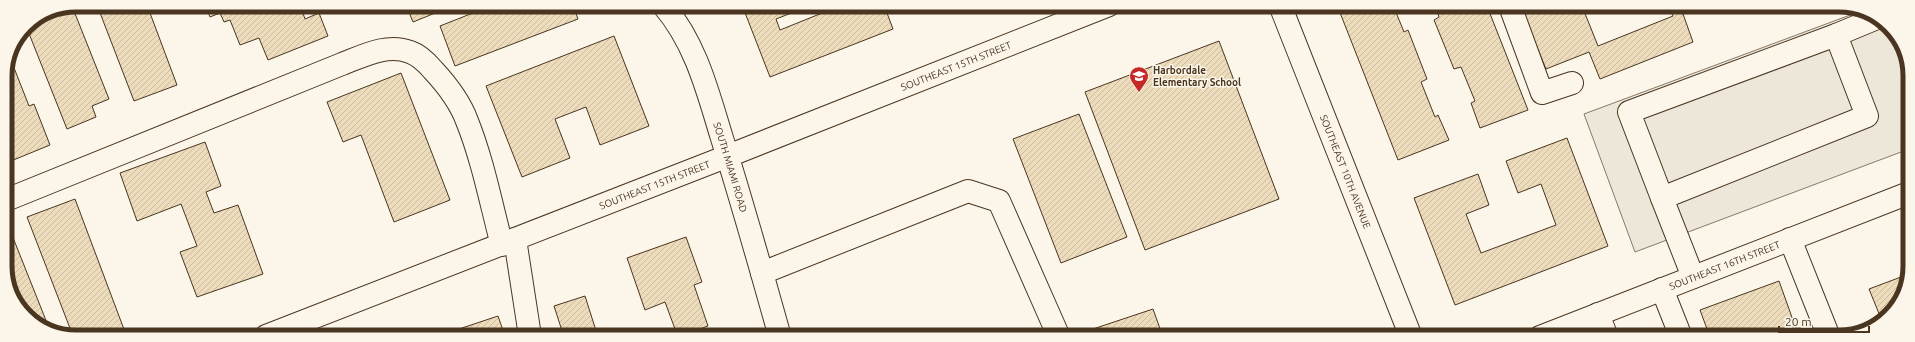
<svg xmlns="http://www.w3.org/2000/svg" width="1915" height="342" font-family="Ubuntu,sans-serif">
	<defs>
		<pattern id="building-hatch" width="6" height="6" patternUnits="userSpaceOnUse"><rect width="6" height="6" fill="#ecdcbc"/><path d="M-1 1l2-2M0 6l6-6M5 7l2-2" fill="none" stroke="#ccbda1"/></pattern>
	</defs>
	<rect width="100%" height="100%" fill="#fbf6e9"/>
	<path fill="#ede7d9" stroke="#887966" d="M 1861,11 L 1886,23 L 1909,62 L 1909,149 L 1635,252 L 1584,114 Z"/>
	<path fill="url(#building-hatch)" stroke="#4a3520" d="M 97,5 L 147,5 L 177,85 L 134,101 Z
		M 205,5 L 300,5 L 305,19 L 319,13 L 328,36 L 268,60 L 259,38 L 240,45 L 230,20 L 224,22 L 220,13 L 210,17 Z
		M 406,5 L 455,5 L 413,22 Z
		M 493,5 L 573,5 L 578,19 L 455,66 L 440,26 Z
		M 742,5 L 812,5 L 776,19 L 780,30 L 842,5 L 884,5 L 893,29 L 770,77 Z
		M 1337,5 L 1393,5 L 1404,32 L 1408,30 L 1427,79 L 1421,82 L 1435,117 L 1438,115 L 1449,140 L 1398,160 Z
		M 1435,5 L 1487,6 L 1528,110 L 1480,128 L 1471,103 L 1475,101 L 1461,67 L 1454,69 L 1434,20 L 1439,17 Z
		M 72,6 L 109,99 L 92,106 L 96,117 L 67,129 L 26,26 L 49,10 Z
		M 1520,6 L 1582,6 L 1598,46 L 1673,16 L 1668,6 L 1704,6 L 1683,14 L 1693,42 L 1600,79 L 1589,52 L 1546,69 Z
		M 1762,6 L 1782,6 L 1765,12 Z
		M 614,36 L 649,126 L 600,145 L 586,107 L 555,119 L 570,158 L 522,177 L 486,86 Z
		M 1219,41 L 1279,199 L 1145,250 L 1085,92 Z
		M 9,55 L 29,106 L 34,104 L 50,145 L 6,163 L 5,75 Z
		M 401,73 L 450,200 L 394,222 L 361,135 L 343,142 L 327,102 Z
		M 1079,114 L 1127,237 L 1061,263 L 1013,139 Z
		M 1567,138 L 1608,246 L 1455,305 L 1414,198 L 1478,174 L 1489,205 L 1466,214 L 1481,253 L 1556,225 L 1541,184 L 1518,193 L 1506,161 Z
		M 205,142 L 221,186 L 206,192 L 214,213 L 238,205 L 263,274 L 197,297 L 180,252 L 197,246 L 181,204 L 137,221 L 120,173 Z
		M 75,199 L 125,332 L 113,336 L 73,336 L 27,217 Z
		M 7,225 L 8,225 L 49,328 L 29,319 L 7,284 Z
		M 686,237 L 702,282 L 694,285 L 708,326 L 678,337 L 665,302 L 645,310 L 627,258 Z
		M 1909,274 L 1886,319 L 1882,321 L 1869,289 Z
		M 1779,281 L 1799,337 L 1710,337 L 1700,310 Z
		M 585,296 L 598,337 L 564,337 L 554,306 Z
		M 1153,309 L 1163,337 L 1092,337 L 1090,330 Z
		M 498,316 L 505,336 L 444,336 L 444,334 Z"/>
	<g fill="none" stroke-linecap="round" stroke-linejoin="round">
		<defs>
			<g id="minor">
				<path id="s1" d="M 663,5 C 695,42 707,89 721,135 C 742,202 761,269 780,337"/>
				<path id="s2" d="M 1280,5 L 1411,337"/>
				<path d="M 1510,6 L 1542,93 L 1572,83"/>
				<path d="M 1662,198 L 1629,112 L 1836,35"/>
				<path d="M 6,200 L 342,64 C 363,56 387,43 410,52 C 419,55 427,63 433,70 C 447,85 460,102 467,121 C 483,161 491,204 502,245"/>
				<path d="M 515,239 L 530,336"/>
				<path d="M 1790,239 L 1829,337"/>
				<path d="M 762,273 L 968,191 L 999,201 L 1059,337"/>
				<path d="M 1693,277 L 1662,198 L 1867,116 L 1836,35 L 1877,18"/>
				<path d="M 1662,289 L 1681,337"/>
				<path d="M 1598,314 L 1607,337"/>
				<path id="s3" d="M 266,336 L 728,156 L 1109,5"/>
				<path id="s4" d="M 1540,337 L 1909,193"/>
			</g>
		</defs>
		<use href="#minor" stroke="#4a3520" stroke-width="24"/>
		<use href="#minor" stroke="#fbf6e9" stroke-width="22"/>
	</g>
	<defs>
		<symbol id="school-pin" viewBox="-11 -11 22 30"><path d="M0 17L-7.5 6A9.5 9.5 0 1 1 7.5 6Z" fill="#c62828" stroke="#fbf6e9"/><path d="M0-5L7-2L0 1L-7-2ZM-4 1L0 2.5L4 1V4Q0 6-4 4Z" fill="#fff"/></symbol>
	</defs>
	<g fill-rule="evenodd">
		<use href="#school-pin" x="1128" y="65" width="22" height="30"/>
	</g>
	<g text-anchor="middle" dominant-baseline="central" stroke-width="3" stroke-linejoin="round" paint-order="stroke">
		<g font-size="10" fill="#4a3520" stroke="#fbf6e9">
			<text stroke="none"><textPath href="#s3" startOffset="741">SOUTHEAST 15TH STREET</textPath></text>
			<text stroke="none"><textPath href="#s1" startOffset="177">SOUTH MIAMI ROAD</textPath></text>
			<text stroke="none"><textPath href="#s2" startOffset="179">SOUTHEAST 10TH AVENUE</textPath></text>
			<text stroke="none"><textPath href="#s3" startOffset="417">SOUTHEAST 15TH STREET</textPath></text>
			<text stroke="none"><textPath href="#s4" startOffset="198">SOUTHEAST 16TH STREET</textPath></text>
		</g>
		<g font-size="10" font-weight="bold" fill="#4a3520" stroke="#fbf6e9" text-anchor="start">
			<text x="1153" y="70">Harbordale<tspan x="1153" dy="12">Elementary School</tspan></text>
		</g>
	</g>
	<path d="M0 0H1915V342H0ZM76 12H1839A64 64 0 0 1 1903 76V266A64 64 0 0 1 1839 330H76A64 64 0 0 1 12 266V76A64 64 0 0 1 76 12Z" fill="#fbf6e9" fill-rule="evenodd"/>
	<path fill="none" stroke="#4a3520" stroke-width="5" d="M76 12H1839A64 64 0 0 1 1903 76V266A64 64 0 0 1 1839 330H76A64 64 0 0 1 12 266V76A64 64 0 0 1 76 12Z"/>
	<path d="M1779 326v6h90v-6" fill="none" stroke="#4a3520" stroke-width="2"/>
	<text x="1785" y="326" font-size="12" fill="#4a3520" stroke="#fbf6e9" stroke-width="3" paint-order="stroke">20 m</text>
</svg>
